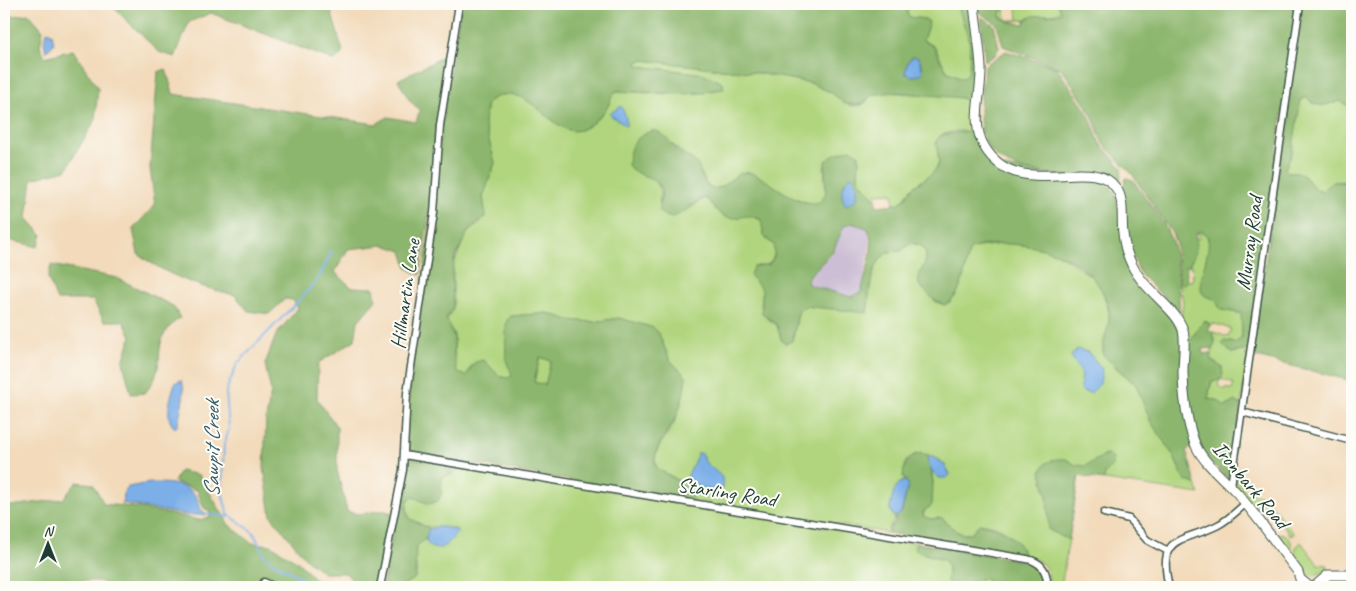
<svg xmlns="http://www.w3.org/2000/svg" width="1356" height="591" font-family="Caveat,sans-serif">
	<rect width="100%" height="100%" fill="#fdfcf7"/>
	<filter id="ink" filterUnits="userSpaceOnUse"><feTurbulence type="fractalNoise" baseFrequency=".02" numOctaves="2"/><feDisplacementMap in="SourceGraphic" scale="10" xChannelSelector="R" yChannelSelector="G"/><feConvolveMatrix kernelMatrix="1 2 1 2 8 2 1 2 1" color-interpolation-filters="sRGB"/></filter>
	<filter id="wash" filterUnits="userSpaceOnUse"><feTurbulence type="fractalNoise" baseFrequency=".0096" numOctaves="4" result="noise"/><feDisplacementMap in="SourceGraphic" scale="20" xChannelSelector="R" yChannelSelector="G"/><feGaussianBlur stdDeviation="1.12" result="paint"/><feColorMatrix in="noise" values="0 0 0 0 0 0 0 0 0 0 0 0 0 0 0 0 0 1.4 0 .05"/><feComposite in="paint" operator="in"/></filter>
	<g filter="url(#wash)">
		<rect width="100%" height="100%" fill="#f2daba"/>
		<path fill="#ccbed4" d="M 851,223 L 867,228 L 870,238 L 869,253 L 861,292 L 851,297 L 809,285 L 807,281 L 808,277 L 833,251 L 844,226 Z"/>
		<path fill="#b1d57e" stroke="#688959" d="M 908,4 L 957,4 C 963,23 981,59 965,77 C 946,81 943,61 936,49 C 933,44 927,43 923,40 L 929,22 L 925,19 L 909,17 L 907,13 Z
			M 1007,4 L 1058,4 L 1061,12 L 1009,22 L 999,15 L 1005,9 L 1006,20 L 1018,20 L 1017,7 L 1006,7 Z
			M 643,60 L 758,73 L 811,83 L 832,93 L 851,106 L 857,106 L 866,102 L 871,95 L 885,92 L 958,97 L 974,103 L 976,136 C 968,128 951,131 941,135 C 935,149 941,150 939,162 C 936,177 920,180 911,189 C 905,196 904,203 894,205 L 893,193 L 876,194 L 876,200 L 858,179 L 859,155 L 824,166 L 826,192 L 822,201 C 807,208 791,194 778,190 C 767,186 739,184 727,185 C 720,185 717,191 709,188 L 697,165 L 673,145 L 631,148 L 628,162 C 639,182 667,174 659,203 L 687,210 L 705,198 L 730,218 L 748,215 L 761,220 L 766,239 L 775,245 C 775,259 772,266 757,266 L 763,293 L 761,306 L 764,316 L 777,325 L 781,339 L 793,338 L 798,313 L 805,306 L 867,312 C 870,291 869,266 888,252 L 901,251 L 911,243 L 921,245 C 932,258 923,271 919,285 L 935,301 L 944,305 C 963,298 964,269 969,252 L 972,248 L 1009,243 L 1044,248 L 1062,256 L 1092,277 L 1102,289 L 1109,313 L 1109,324 L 1103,347 L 1115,367 L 1137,385 L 1151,422 L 1173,455 L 1183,477 L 1187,481 L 1196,484 L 1199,494 L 1079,476 L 1061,587 L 1049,587 C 1050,567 1043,560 1024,556 C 1021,540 1000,524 983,524 C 977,524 975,529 971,533 L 963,534 L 956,531 L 946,521 L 938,518 L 930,519 L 923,516 L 933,483 L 932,471 L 939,478 L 950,474 C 943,457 917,444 905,463 L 904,481 L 895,490 L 890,509 L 895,519 L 889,528 L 888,533 L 693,501 L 682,482 L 658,469 C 648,454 668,436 674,423 C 679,410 685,390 686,376 L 670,360 L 654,328 L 619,318 L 594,322 L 569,320 L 548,313 L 511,316 L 507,320 L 507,362 L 512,372 L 511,377 L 508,379 L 497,375 L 486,362 L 472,365 L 466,376 L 458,374 L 455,366 L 454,334 L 446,321 L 453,308 L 453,266 L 466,234 L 481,222 L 484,193 L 495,163 L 484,122 L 487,103 C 525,71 550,137 580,130 C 592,126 603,114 609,104 C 611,99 611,95 617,91 L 668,94 L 705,93 L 719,81 L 704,74 L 638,66 L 637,62 Z
			M 1307,97 C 1317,110 1326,104 1340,101 L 1352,108 L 1352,177 L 1349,181 L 1331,182 L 1323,191 C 1305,189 1311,169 1288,172 L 1285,169 L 1292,152 L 1300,102 Z
			M 1198,231 L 1205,233 C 1216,248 1198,274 1203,293 L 1215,299 L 1222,310 L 1242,314 C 1243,326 1246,336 1235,343 L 1224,341 L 1222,344 L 1231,353 L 1248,350 L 1241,405 L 1235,401 L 1225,407 L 1217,400 L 1209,400 L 1208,398 L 1212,381 L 1220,380 L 1218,385 L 1225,390 L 1226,388 L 1232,390 L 1234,384 L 1221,379 L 1222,368 L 1214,364 L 1211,359 L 1215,340 L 1213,332 L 1228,337 L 1231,329 L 1212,323 L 1210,326 L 1208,322 L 1204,321 L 1187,344 L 1181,318 L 1183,302 L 1180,284 L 1193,280 L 1192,266 L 1189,266 L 1195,252 L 1196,239 L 1199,239 L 1200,234 L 1197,233 Z
			M 540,357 L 552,361 L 545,386 L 534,382 Z
			M 458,465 L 917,543 L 917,551 L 946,561 C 950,570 946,579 951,587 L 400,587 L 416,576 C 418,562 408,546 426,538 L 426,541 L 451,539 L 456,534 L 456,529 C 435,525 402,533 408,500 L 411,497 L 416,497 L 443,476 L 450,475 Z
			M 1235,478 L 1241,479 L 1240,483 L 1245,491 L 1265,497 L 1294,534 L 1291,536 L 1272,510 L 1254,507 L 1236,487 Z
			M 1280,533 C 1291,535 1294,545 1290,555 L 1277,539 Z
			M 1301,542 L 1318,564 L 1328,565 L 1327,570 L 1314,576 L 1304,572 L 1293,559 L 1296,547 Z
			M 983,578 L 997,587 L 961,587 Z"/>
		<path fill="#8cb66d" stroke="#567a50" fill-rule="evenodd" d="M 110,4 L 329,4 L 343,52 L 335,61 L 211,13 L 189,22 L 175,57 L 159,52 Z
			M 461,4 L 908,4 L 907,13 L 909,17 L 925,19 L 929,22 L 923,40 L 934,47 L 946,71 L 963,78 L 969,72 L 970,43 L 957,4 L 971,4 L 978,67 L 974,103 L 962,98 L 894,92 L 871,95 L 862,105 L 845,104 L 832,93 L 811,83 L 758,73 L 643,60 L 637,62 L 638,66 L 704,74 L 723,83 L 724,89 L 687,94 L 617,91 C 612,94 611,98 609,104 C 603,115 592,125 580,130 C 552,139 525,71 487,103 L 484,122 L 495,163 L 483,197 L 486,216 L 469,230 L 455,257 L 452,273 L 453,308 L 446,318 L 454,337 L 454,357 L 457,372 L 466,376 L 474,363 L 482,360 C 493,365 496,381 511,377 C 513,371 508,368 507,362 C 505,349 505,333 507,320 L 511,316 L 548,313 L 569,320 L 593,322 L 619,318 L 654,328 L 658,332 L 670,360 L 686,376 C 685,388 682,403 677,415 C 672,427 651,451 655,464 C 658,474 684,477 693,501 L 416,454 L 407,449 L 407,413 L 441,130 ZM 912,56 L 919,58 L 923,68 L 914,76 L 907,74 L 908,61 ZM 540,357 L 551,361 L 545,385 L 534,382 Z
			M 976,4 L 1007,4 L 1000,13 L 1000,17 L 1009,22 L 1024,24 L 1025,20 L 1033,16 L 1059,14 L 1061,12 L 1058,4 L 1298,4 L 1248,350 L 1231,353 L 1222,344 L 1224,341 L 1235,343 L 1242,337 L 1241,313 L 1222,310 C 1218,307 1218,303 1215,300 C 1212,297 1207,298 1204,295 C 1193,284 1214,250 1207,235 L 1201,231 L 1196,233 L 1196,250 L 1189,266 L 1186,266 L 1187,280 L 1185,284 L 1180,284 L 1176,244 L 1172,233 L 1132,174 L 1103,144 L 1092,115 L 1062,69 L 1003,46 L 997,24 L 979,12 Z
			M 1302,4 L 1352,4 L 1352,108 L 1340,101 C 1327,104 1317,110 1307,97 L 1301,99 L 1292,152 L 1285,169 L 1288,172 C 1307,170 1307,185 1321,192 L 1331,182 L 1347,182 L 1352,177 L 1352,381 L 1252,356 Z
			M 29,14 L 43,30 L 40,46 L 45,57 L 73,50 L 98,88 L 95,120 L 66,170 L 32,179 L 27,218 L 42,235 L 38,247 L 9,240 L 4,235 L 4,128 L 10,97 L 4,89 L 4,17 Z
			M 981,17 L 994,25 L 999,48 L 995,55 L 985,61 Z
			M 1006,51 L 1057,68 L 1089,115 L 1100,144 L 1122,168 L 1120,183 L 1110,178 C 1069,175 990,182 981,128 C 978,109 983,85 984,66 Z
			M 448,54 L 435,131 L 430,205 L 420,275 L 407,268 L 402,251 L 384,245 L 348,249 L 335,272 L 351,287 L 374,288 L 376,300 L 358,321 L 355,340 L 318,363 L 317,399 L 337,427 L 337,470 L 347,511 C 365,519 375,506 392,513 L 377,587 L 358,587 L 346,573 L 324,573 L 307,560 L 271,516 L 264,468 L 266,419 L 271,392 L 265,364 L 276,335 L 298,308 L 293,300 L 285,299 L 269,314 L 248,311 L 235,295 C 201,288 166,275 138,254 L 133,229 L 155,205 L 150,168 L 158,72 L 166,69 L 173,94 L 376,124 L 388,117 L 416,122 L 420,110 L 410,101 L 398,80 Z
			M 969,131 L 974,134 L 1000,167 L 1099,180 L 1110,187 L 1115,193 L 1134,277 L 1143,289 L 1171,316 L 1180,331 L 1193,447 L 1186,450 L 1196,484 L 1186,481 L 1183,477 L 1173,455 L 1151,422 L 1136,385 L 1103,355 C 1101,339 1112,325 1109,309 C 1096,253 1021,235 972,248 L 969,252 C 964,269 963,298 944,305 L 935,301 L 919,285 C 915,269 935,262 921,245 L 911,243 L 901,251 L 888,252 C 869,266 870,291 867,313 L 805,306 L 798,313 L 792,341 L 785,344 L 781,339 L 777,325 L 762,313 L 762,290 L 750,275 L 753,267 L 770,264 L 774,256 L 774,245 L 764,236 L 761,220 C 749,211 738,221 726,217 C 716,214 713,203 705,198 C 692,202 671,230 659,210 C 659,203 663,196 661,189 C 657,175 635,177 628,165 C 628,154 631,143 640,137 C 660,121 666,140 678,151 C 683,156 692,157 697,164 C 702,172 702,182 709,188 C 726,193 733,168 751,173 C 771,179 800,212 822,201 L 826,192 L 825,162 L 835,154 L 851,149 L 859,155 L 858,179 L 876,200 L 876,206 L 898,204 L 905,199 L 912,188 L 933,173 L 939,163 L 936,141 L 941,135 ZM 845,181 L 856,191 L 857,198 L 845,204 L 842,191 ZM 851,223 L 867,228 C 878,244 865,275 861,292 L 851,297 L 809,285 L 807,281 L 808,277 L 833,251 L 844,226 Z
			M 1126,178 L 1133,180 C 1145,199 1162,217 1171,239 C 1177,252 1180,297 1179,312 L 1141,275 L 1128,245 L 1123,189 Z
			M 51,265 L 117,278 L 173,306 L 180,318 C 151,338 165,355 154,380 C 152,384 148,389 145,393 L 131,394 L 123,362 L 131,336 L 123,321 L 104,321 L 93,300 L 57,300 L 48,278 Z
			M 1204,321 L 1209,323 L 1209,331 L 1213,332 L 1215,342 L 1212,351 L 1211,348 L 1202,349 L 1203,354 L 1211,353 L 1212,361 L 1222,367 L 1223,375 L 1220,380 L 1211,382 L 1208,399 L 1217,400 L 1225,407 L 1235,401 L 1241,405 L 1229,479 L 1208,460 L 1195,437 L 1186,388 L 1187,344 Z
			M 921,453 L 929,457 L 933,483 L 932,505 L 923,512 L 923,516 L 930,519 L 942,518 C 949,523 961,541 972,532 C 976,529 976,526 980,524 C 999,526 1019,537 1024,556 L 888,533 L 889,528 L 895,523 L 895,517 L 902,512 L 908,484 L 903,477 C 904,463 908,457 921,453 Z
			M 1107,454 L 1113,458 L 1114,464 L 1105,473 L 1104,480 L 1078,476 L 1069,540 L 1049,530 L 1047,497 L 1041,471 L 1046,463 L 1057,459 L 1066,459 L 1076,465 L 1085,466 Z
			M 413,458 L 458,465 C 456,476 450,474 442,477 L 441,495 L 438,501 L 429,504 L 413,497 L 408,500 L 406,511 L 409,518 L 430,529 L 426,538 L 416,547 L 415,578 L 400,587 L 382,587 L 406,462 Z
			M 180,471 L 199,475 L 229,525 L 252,543 L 271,545 L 298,562 L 317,581 L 332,587 L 280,587 L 264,580 L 271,587 L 116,587 L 99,581 L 76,581 L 67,587 L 35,587 L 33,579 L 28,577 L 20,581 L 19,587 L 4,587 L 4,507 L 63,499 L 77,482 L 93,484 L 104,504 L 140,508 L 199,520 L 210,517 L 210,511 L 204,508 L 197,490 L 174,482 Z
			M 917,543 L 1029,562 C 1042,567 1043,575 1045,587 L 997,587 L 983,578 L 961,587 L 951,587 L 947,582 L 948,569 L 946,561 L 917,551 L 914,547 Z"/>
		<path fill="#7bafe8" stroke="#4d768e" d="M 47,31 L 52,33 L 54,44 L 46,52 L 44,41 Z
			M 914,56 L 919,58 L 923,72 C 919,77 910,77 905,73 L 908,61 Z
			M 621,106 L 626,117 L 626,126 L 609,114 Z
			M 852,176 L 857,183 L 857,199 L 847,205 C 838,198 842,181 852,176 Z
			M 1077,349 L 1088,352 L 1102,369 L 1100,384 L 1091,393 L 1083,392 L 1080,388 L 1082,374 L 1071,356 Z
			M 181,380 C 188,390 179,413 178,425 L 175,428 C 163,418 171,396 175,383 Z
			M 698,453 L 701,453 L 705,462 L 722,477 L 723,489 L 710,490 L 685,482 Z
			M 931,456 L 945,465 L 950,475 L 947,478 L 939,478 L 932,471 L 927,459 Z
			M 906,481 L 908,484 L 902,510 L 898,516 L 894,517 L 890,509 C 892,499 893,482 906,481 Z
			M 150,483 C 171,483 197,483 200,508 L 207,515 L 185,515 L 122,503 L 123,494 L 128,487 Z
			M 445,527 L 458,531 C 450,543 436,558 426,541 L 428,530 L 435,527 Z"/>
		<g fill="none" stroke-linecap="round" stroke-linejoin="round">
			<path stroke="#7bafe8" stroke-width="2" d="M 207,514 L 229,517
				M 307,587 L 300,577 L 272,562 L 265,556 L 253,532 L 228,514 L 223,497 L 222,485 L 224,445 L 229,429 L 226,391 L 237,364 L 304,295 L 319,277 L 332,251"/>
		</g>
	</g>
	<g filter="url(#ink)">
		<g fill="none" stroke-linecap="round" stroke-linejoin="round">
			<defs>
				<path id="street" d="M 1242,412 L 1352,441
					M 404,455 L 1027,559 C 1042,562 1048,572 1047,587
					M 1231,486 L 1300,4
					M 1104,513 L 1129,519 L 1147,540 L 1168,551
					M 264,582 L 275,587
					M 380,587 L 403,470 L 407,393 L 434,213 L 440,125 L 459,4
					M 1169,587 C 1156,533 1183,543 1218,525 C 1228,520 1237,511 1246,503"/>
				<path id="secondary" d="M 974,4 C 976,25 980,46 981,68 C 982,94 970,122 984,146 C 1017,204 1092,152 1116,188 C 1125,200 1121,219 1123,233 C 1124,244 1127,255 1132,265 C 1144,291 1176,308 1183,330 C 1186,344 1183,358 1183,372 C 1183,394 1187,425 1196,446 C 1205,465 1224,478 1238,494 C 1259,519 1278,546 1298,572 L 1300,579 L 1310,587
					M 1314,587 L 1328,575 L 1352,575"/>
			</defs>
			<use href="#street" stroke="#3f5548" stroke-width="9"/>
			<use href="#secondary" stroke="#3f5548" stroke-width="11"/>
			<use href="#street" stroke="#fff" stroke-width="6"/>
			<use href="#secondary" stroke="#fff" stroke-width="9"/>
		</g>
	</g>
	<g text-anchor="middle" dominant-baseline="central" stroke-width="4" stroke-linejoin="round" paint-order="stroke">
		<g font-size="21" fill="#1f3d34" stroke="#fdfcf7">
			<text transform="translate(1249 243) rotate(-82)">Murray Road</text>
			<text transform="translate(405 294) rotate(-82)">Hillmartin Lane</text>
			<text transform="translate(1251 485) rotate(50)">Ironbark Road</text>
			<text transform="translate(727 492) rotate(9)">Starling Road</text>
		</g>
		<g font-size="22" font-style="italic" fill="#3b5f6a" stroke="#fdfcf7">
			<text transform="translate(212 449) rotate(-90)">Sawpit Creek</text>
		</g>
	</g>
	<rect width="1356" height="591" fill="none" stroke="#fdfcf7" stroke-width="20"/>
	<g transform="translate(48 544)" stroke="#fdfcf7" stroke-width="4" paint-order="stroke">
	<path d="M0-4L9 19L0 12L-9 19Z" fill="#1f3d34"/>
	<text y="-8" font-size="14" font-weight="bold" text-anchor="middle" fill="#1f3d34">N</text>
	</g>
</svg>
